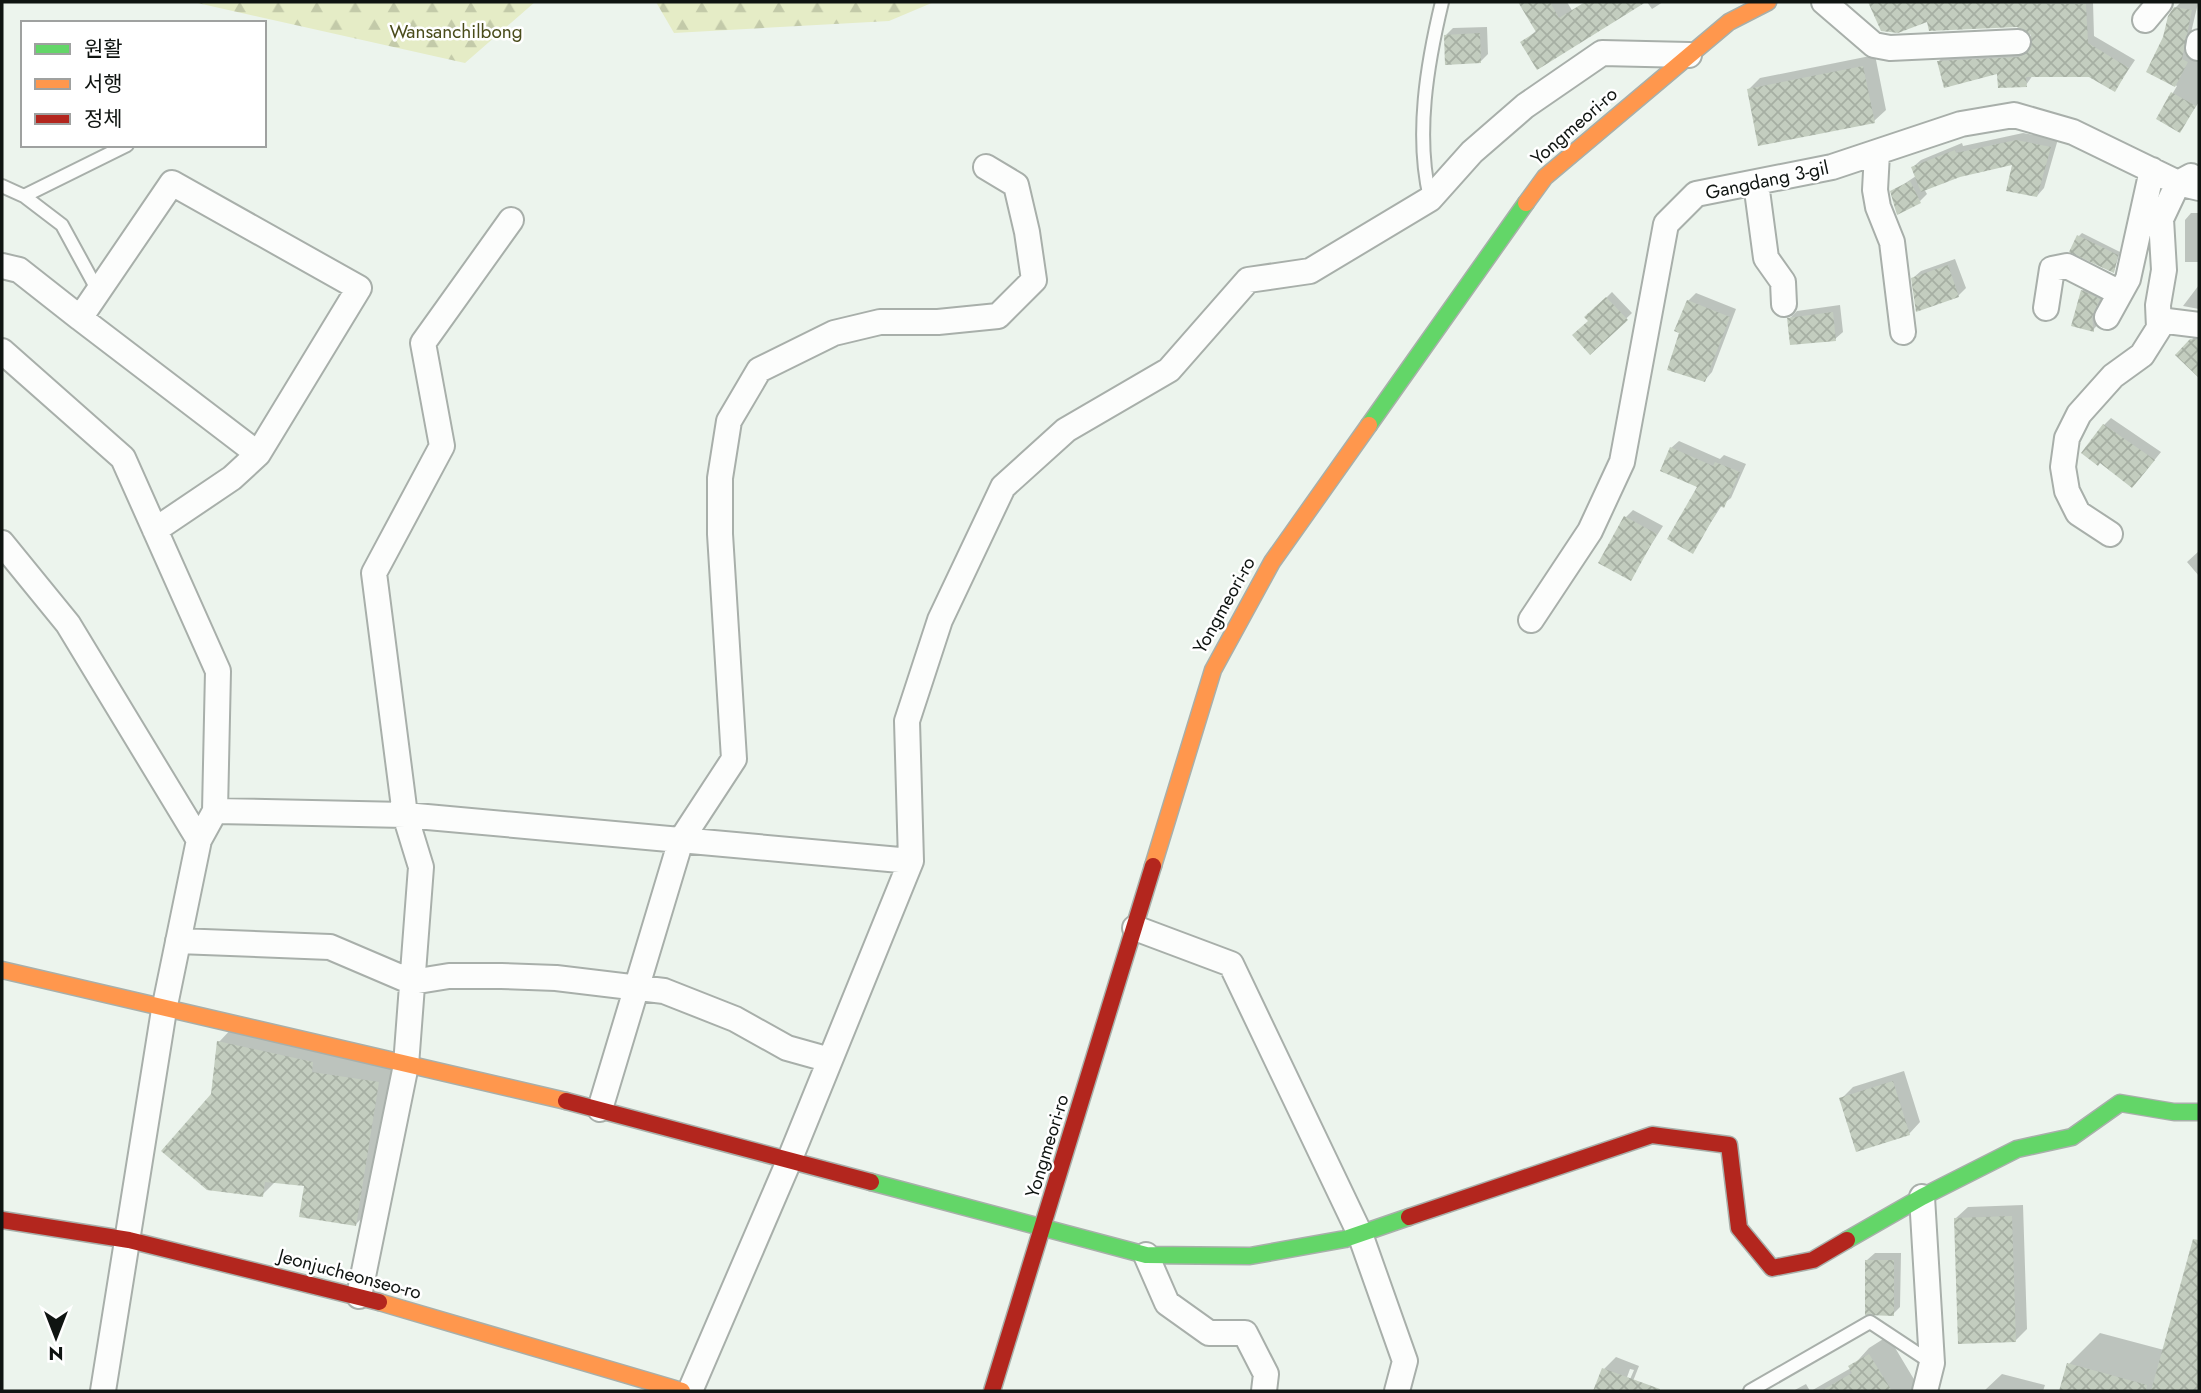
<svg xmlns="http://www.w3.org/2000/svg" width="2201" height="1393" font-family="Jost,'Noto Sans KR',sans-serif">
	<defs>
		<pattern id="forest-firs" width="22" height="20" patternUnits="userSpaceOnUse" patternTransform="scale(1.75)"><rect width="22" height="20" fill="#e5ecc6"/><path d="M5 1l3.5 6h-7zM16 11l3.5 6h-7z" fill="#c3caa9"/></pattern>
		<pattern id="building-cross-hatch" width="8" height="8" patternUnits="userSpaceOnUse" patternTransform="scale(1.75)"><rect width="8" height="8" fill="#c3cdbf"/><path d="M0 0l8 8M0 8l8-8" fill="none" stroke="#a6afa3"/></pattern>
	</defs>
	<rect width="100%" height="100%" fill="#ecf4ed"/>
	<path fill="url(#forest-firs)" d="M 193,2 L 535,2 L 465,63 Z
		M 656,2 L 934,2 L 889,21 L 674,33 Z"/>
	<path fill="#0003" d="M 1520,2 L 1567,2 L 1586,34 L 1522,43 L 1537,30 Z
		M 1647,2 L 1663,2 L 1652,9 Z
		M 1870,2 L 2093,2 L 2094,36 L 2135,60 L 2115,90 L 2090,75 L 2033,75 L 2026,85 L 1999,72 L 1939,61 L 1945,54 L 2028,50 L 2033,47 L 2033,34 L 2018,25 L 1928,20 Z
		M 2181,2 L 2198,3 L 2190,37 L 2199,54 L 2199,102 L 2180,130 L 2158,118 L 2177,86 L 2148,71 L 2165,38 L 2175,8 Z
		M 1487,27 L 1488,54 L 1481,61 L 1445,36 L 1453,28 Z
		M 1875,55 L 1886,110 L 1874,121 L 1749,89 L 1760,78 Z
		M 2023,133 L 2058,139 L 2044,188 L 2037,196 L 2014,163 L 1959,175 L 1924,189 L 1927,194 L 1920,201 L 1892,192 L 1916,176 L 1913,167 L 1921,160 L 1962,143 L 1963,146 Z
		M 2191,213 L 2199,213 L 2199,262 L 2185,262 L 2185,220 Z
		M 2082,233 L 2120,252 L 2114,271 L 2078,237 Z
		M 1955,259 L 1966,288 L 1958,296 L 1913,278 L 1921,271 Z
		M 2090,283 L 2106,292 L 2099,308 L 2100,322 L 2093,330 L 2074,324 L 2082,291 Z
		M 2199,285 L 2199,309 L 2183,306 Z
		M 1612,292 L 1632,313 L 1590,353 L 1590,320 L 1587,317 Z
		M 1696,293 L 1736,309 L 1712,372 L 1705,380 L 1681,332 L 1677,330 L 1688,301 Z
		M 1840,305 L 1843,332 L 1835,339 L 1789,319 L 1797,311 Z
		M 2199,332 L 2199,375 L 2177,355 Z
		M 2111,418 L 2161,452 L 2139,479 L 2104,425 Z
		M 1679,441 L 1720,459 L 1724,455 L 1746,464 L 1731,498 L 1722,505 L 1692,552 L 1700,486 L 1671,448 Z
		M 1633,510 L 1663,526 L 1630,578 L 1626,517 Z
		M 2199,551 L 2199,576 L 2187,562 Z
		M 234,1026 L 393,1067 L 371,1209 L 356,1224 L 306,1185 L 276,1181 L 262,1195 L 213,1095 L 219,1042 Z
		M 1904,1071 L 1920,1122 L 1909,1134 L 1841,1099 L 1853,1087 Z
		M 2023,1205 L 2027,1329 L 2015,1341 L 1956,1218 L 1968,1207 Z
		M 2199,1245 L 2199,1391 L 2061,1391 L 2069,1364 L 2100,1333 L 2164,1350 L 2191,1253 Z
		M 1875,1253 L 1901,1253 L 1900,1307 L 1893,1314 L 1867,1260 Z
		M 1888,1336 L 1921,1391 L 1811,1391 L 1851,1368 L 1869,1348 Z
		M 1616,1357 L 1639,1366 L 1629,1391 L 1625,1391 L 1634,1370 L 1630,1369 L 1622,1391 L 1595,1391 L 1604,1369 Z
		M 2002,1374 L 2045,1385 L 2043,1391 L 1984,1391 Z
		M 1806,1384 L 1810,1391 L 1793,1391 Z"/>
	<path fill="url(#building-cross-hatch)" d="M 1518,2 L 1550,2 L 1559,18 L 1585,2 L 1646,2 L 1537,70 L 1520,42 L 1536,32 Z
		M 1868,2 L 2086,4 L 2088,43 L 2129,68 L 2115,92 L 2089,77 L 2026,77 L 2027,87 L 1998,88 L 1997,74 L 1944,88 L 1937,61 L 2019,57 L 2031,48 L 2031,35 L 2017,27 L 1929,31 L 1927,22 L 1898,33 L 1881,31 Z
		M 2174,7 L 2192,10 L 2182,59 L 2188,62 L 2175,87 L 2146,72 L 2163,37 L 2168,16 Z
		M 1480,33 L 1481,63 L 1445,65 L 1444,35 Z
		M 1863,66 L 1875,123 L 1758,146 L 1747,89 Z
		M 2171,92 L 2196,106 L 2180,133 L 2156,119 Z
		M 2016,140 L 2051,147 L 2037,197 L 2006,191 L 2012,165 L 1960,177 L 1921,192 L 1911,167 L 1955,150 L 1956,153 Z
		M 1910,181 L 1921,203 L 1897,215 L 1890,191 Z
		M 2077,235 L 2118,255 L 2114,273 L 2069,252 Z
		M 1948,265 L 1959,297 L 1916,312 L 1911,278 Z
		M 2081,290 L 2100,299 L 2092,317 L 2094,332 L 2071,326 Z
		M 1606,297 L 1628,320 L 1590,355 L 1572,335 L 1588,321 L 1584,317 Z
		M 1687,300 L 1730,317 L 1705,382 L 1667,370 L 1679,333 L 1674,331 Z
		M 1833,312 L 1836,341 L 1790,345 L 1787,318 Z
		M 2190,339 L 2199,340 L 2199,378 L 2175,355 Z
		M 2103,424 L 2155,460 L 2132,488 L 2100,463 L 2098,466 L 2081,453 Z
		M 1670,447 L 1713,466 L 1715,462 L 1740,472 L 1724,508 L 1720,506 L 1693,554 L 1667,539 L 1697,487 L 1660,471 Z
		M 1624,516 L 1657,534 L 1631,581 L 1598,563 Z
		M 217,1041 L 313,1062 L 312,1072 L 379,1082 L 356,1226 L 299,1217 L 304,1186 L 265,1182 L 263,1197 L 207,1190 L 161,1151 L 211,1094 Z
		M 1893,1081 L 1910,1135 L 1856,1152 L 1839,1098 Z
		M 2012,1216 L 2016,1342 L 1958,1344 L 1954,1218 Z
		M 2193,1239 L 2199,1240 L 2199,1391 L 2151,1391 Z
		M 1865,1260 L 1894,1260 L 1894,1316 L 1865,1315 Z
		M 1869,1354 L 1892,1391 L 1821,1391 L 1852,1373 L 1848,1366 Z
		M 2067,1363 L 2147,1385 L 2146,1391 L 2059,1391 Z
		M 1602,1368 L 1660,1389 L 1660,1391 L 1593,1391 Z"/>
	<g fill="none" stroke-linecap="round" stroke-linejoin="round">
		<defs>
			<path id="lane" d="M 2,186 L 24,196 L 62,225 L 98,291
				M 24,196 L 127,145
				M 1430,198 C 1415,135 1427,64 1442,2
				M 1750,1391 L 1870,1322 L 1932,1363"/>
			<path id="street" d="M 1824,2 L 1874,45 L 1890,48 L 2018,42
				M 2145,20 L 2160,2
				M 2198,48 L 2199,42
				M 1877,153 L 1875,190 L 1878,207 L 1892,242 L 1903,332
				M 1756,183 L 1766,258 L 1783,282 L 1784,304
				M 511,220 L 423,343 L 442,446 L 374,573 L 405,815 L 911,861 L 789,1161 L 690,1391
				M 2,266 L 19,270 L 80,318
				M 2046,308 L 2052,269 L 2067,266 L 2120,293
				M 2107,317 L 2128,279 L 2152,170
				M 2159,320 L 2199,325
				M 2,351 L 123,458 L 218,671 L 215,811 L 199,840 L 164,1010 L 103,1391
				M 155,530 L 232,478 L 258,454 L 359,288 L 172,183 L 80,318 L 258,454
				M 2110,534 L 2078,513 L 2067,491 L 2063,467 L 2067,438 L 2079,414 L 2113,376 L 2142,355 L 2159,328 L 2158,305 L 2164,270 L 2161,219 L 2178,183 L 2191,176
				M 2,543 L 68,624 L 199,840
				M 1531,620 L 1590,531 L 1622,462 L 1666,224 L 1696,194 L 1832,167 L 1961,124 L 2014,115 L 2073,132 L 2178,183 L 2199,188
				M 215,811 L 405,815 L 421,867 L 406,1065 L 359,1296
				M 911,861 L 907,721 L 940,620 L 1003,487 L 1066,430 L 1169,370 L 1248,280 L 1310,271 L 1430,199 L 1472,152 L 1525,106 L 1602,53 L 1689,55
				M 1135,928 L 1231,964 L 1360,1234 L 1405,1361 L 1397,1391
				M 178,941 L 330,947 L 412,982 L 449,976 L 501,976 L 556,978 L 664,991 L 735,1019 L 787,1048 L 830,1060
				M 600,1109 L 681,840 L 734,759 L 720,534 L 720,478 L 729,421 L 759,370 L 834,333 L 880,322 L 938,322 L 998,316 L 1034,280 L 1027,232 L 1016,185 L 986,167
				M 1922,1197 L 1932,1363 L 1925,1391
				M 1146,1255 L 1167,1303 L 1209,1333 L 1245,1333 L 1266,1374 L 1264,1391"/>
			<path id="fast" d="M 1369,425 L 1526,203
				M 871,1182 L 1146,1255 L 1250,1256 L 1345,1239 L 1409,1217
				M 1847,1240 L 1922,1197 L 2017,1149 L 2072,1137 L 2120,1103 L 2174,1112 L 2199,1112"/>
			<path id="slow" d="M 1526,203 L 1545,177 L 1729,22 L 1768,2
				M 1153,866 L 1213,670 L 1272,562 L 1369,425
				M 2,970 L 566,1101
				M 379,1302 L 682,1391"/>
			<path id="jam" d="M 566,1101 L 871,1182
				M 1409,1217 L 1652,1135 L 1729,1145 L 1739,1228 L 1772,1268 L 1813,1260 L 1847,1240
				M 2,1220 L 129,1240 L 379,1302
				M 992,1391 L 1153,866"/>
		</defs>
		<use href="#lane" stroke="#a8afaa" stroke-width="16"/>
		<use href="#street" stroke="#a8afaa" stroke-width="28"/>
		<use href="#fast" stroke="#a8afaa" stroke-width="19"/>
		<use href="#slow" stroke="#a8afaa" stroke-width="19"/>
		<use href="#jam" stroke="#a8afaa" stroke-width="19"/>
		<use href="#lane" stroke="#fcfdfc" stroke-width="12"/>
		<use href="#street" stroke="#fcfdfc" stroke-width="24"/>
		<use href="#fast" stroke="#63d668" stroke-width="16"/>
		<use href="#slow" stroke="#ff974d" stroke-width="16"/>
		<use href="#jam" stroke="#b3261e" stroke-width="16"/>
	</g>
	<g text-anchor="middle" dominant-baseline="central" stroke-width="5" stroke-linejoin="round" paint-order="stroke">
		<g font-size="19" fill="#4a4c1b" stroke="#fff">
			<text x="456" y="31">Wansanchilbong</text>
		</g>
		<g font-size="19" fill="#0f1411" stroke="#fff">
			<text transform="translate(1574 126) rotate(-41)">Yongmeori-ro</text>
			<text transform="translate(1767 180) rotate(-12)">Gangdang 3-gil</text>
			<text transform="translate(1224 605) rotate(-61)">Yongmeori-ro</text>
			<text transform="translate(1047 1146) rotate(-73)">Yongmeori-ro</text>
			<text transform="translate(350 1274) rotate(15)">Jeonjucheonseo-ro</text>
		</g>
	</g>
	<rect width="2201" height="1393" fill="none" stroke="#0f1411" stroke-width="7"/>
	<rect x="21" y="21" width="245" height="126" fill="#ffffff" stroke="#9fa1a0" stroke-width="2"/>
	<rect x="35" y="44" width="35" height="10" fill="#63d668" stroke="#9fa1a0" stroke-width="2"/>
	<text x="84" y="56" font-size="21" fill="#0f1411">원활</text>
	<rect x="35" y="79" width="35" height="10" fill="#ff974d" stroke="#9fa1a0" stroke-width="2"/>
	<text x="84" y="91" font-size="21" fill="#0f1411">서행</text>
	<rect x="35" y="114" width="35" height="10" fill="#b3261e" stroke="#9fa1a0" stroke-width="2"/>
	<text x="84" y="126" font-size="21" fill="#0f1411">정체</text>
	<g transform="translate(56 1337) rotate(180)" stroke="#ffffff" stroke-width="5" paint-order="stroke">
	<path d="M0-5L12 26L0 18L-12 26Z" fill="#0f1411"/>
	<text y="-10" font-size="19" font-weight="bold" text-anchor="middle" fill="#0f1411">N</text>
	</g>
</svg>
